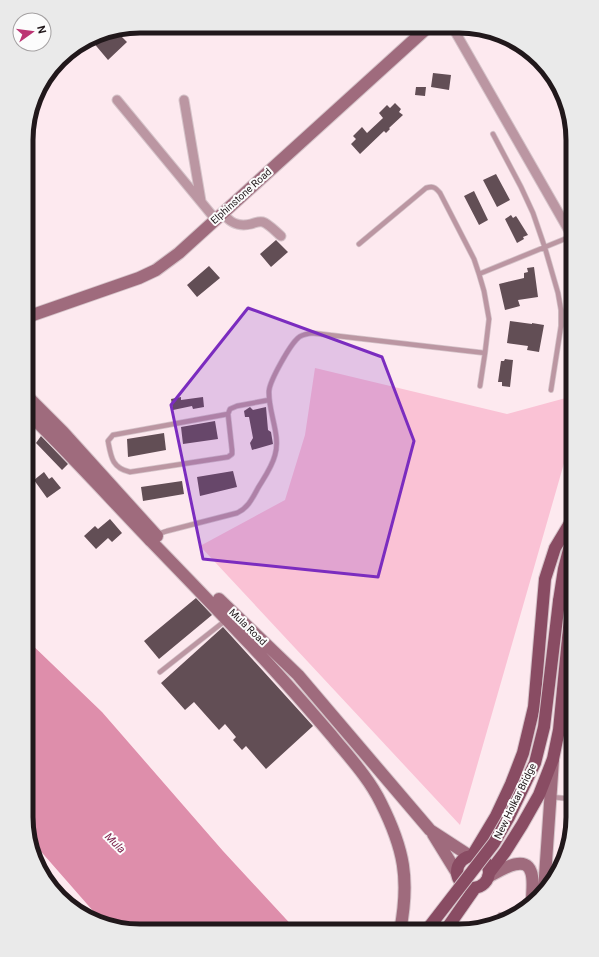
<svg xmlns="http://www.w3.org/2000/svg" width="599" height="957" font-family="Roboto,sans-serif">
	<rect width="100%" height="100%" fill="#fde9ef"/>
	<path fill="#fac2d5" d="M 315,368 L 507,414 L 573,396 L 573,432 L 460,825 L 200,546 L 285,500 L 305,435 Z"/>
	<path fill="#de8eab" d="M 26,639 L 102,712 L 223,851 L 297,931 L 125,930 L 101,920 L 30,839 L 26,817 Z"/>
	<path fill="#624e55" d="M 116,31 L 127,42 L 108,60 L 92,41 L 100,34 Z
		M 433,73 L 451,75 L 449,90 L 431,87 Z
		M 416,87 L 426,87 L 425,96 L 415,95 Z
		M 395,103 L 401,109 L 399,112 L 403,115 L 389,128 L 390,129 L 386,133 L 384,131 L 360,154 L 351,144 L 356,139 L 353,136 L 362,127 L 367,133 L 383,118 L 379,113 L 387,105 L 390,108 Z
		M 496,174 L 510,200 L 497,207 L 483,180 Z
		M 474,191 L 488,220 L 479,225 L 464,196 Z
		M 511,215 L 513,218 L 516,216 L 518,219 L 528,235 L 523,237 L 524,239 L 517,243 L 505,219 Z
		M 276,240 L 288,252 L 271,267 L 260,254 Z
		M 209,266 L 220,278 L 197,297 L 187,285 Z
		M 534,267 L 538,297 L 518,300 L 520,306 L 505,310 L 499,284 L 524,278 L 524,273 L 528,272 L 527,268 Z
		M 510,321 L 532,324 L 532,323 L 544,325 L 539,352 L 527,350 L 528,346 L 507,343 Z
		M 505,359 L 513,360 L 510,387 L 502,386 L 502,382 L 498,382 L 501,361 L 504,361 Z
		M 181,397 L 181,400 L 203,397 L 204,407 L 193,409 L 192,406 L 173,410 L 171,399 Z
		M 250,407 L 253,410 L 266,407 L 268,430 L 271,432 L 273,444 L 252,450 L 250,443 L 253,438 L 249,417 L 245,417 L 244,411 Z
		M 215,421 L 218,439 L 183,444 L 181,427 Z
		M 164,433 L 166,450 L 128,457 L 127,439 Z
		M 41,436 L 68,464 L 62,470 L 36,443 Z
		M 233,471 L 237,487 L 200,496 L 197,477 Z
		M 44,472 L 49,479 L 52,477 L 61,488 L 47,498 L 34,480 Z
		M 182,481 L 184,494 L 143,501 L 141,487 Z
		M 110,519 L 122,533 L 112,542 L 108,538 L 96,549 L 84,536 L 95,526 L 98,529 Z
		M 196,598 L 212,615 L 159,659 L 144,641 Z
		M 223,627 L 313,726 L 266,769 L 246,746 L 242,750 L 233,740 L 236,737 L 225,724 L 219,730 L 194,702 L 185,710 L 161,683 Z"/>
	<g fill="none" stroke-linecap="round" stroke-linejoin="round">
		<defs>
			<path id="lane" d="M 493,134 L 521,187 L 533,213 L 545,248 L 558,293 L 561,310 L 561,326 L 551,390
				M 359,244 L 426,188 C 433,186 435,187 440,193 L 474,259 L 479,274 L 572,236
				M 480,386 L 485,353
				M 228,414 L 113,435 L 108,441 C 111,457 112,468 130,472 L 228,457 L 232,454 L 232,450 L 228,414 L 230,409 L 237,406 L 269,400
				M 158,534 L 167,531 L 237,513 C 248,508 252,499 258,488 C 264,478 272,467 275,455 C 281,435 268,412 269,391 C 270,380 290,345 298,338 C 302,334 308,334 312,333 L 485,353 L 489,319 L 484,291 L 479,274
				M 160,672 L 226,620
				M 551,797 L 573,799
				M 500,915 L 507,919"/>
			<path id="street" d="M 453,28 L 573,238
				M 117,100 L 216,220
				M 184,100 L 201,201
				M 223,213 C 230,223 238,227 251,224 C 255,223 258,221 263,222 C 269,224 276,232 281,236"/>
			<path id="secondary" d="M 27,317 L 139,278 L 156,270 L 179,253 L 427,28
				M 27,396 L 63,432 L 157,536
				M 27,412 C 69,453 108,496 149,539 C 180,571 212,604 243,637 C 274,669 303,702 332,736 C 349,757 369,778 381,803 C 404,849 410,879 400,931
				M 219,599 L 298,675 L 430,830 L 470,856
				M 433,834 L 457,873
				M 488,877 C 498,872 525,853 531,872 C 534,880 532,891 532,900
				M 544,891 L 553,760"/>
			<path id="primary" d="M 559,601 L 564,569 L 573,534
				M457 872a16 16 0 1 1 32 0a16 16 0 1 1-32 0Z
				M 472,856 L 496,816 L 511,784 L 523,753 L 534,707 L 545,579 L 555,548 L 573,518
				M 489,873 L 505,852 L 522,825 L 539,795 L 553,759 L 559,730 L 573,587
				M 445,931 L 475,888"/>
		</defs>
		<use href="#lane" stroke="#d5c3c9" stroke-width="6"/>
		<use href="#street" stroke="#d5c3c9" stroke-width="11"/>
		<use href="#secondary" stroke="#d5c3c9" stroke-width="14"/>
		<use href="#primary" stroke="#d5c3c9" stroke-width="14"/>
		<use href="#lane" stroke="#bb96a2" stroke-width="4.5"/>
		<use href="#street" stroke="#bb96a2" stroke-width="9"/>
		<use href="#secondary" stroke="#9f6b7d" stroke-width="12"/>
		<use href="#primary" stroke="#894c63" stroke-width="12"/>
		<defs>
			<path id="primary-bridge" d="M 426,931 L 494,843 L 509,817 L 535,763 L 544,727 L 559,601"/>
		</defs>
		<use href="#primary-bridge" stroke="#d5c3c9" stroke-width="14" stroke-linecap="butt"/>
		<use href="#primary-bridge" stroke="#894c63" stroke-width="12"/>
	</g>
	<path fill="#7b2cbf" fill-opacity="0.2" stroke="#7b2cbf" stroke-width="3" stroke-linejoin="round" d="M 248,308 L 382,357 L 414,441 L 378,577 L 203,559 L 171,405 Z"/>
	<g text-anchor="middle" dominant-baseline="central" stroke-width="4" stroke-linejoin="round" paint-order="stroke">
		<g font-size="10" fill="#21181b" stroke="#fcfcfc">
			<text transform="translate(241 196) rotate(-42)">Elphinstone Road</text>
			<text transform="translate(248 627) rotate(44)">Mula Road</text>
			<text transform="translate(515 801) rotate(-64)">New Holkar Bridge</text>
		</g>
		<g font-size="11" font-style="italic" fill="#771a46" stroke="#fcfcfc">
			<text transform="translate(115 843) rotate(45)">Mula</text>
		</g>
	</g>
	<path d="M0 0H599V957H0ZM140 33H459A107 107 0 0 1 566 140V817A107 107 0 0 1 459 924H140A107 107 0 0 1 33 817V140A107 107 0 0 1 140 33Z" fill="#eaeaea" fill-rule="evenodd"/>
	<path fill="none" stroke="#21181b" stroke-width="5" d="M140 33H459A107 107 0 0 1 566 140V817A107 107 0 0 1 459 924H140A107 107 0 0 1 33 817V140A107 107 0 0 1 140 33Z"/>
	<g transform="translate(32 32) rotate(76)"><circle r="19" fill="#fcfcfc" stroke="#a4a1a2"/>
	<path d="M0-3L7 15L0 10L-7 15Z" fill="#bc3473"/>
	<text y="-6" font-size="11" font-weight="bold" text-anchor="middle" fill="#21181b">N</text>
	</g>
</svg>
